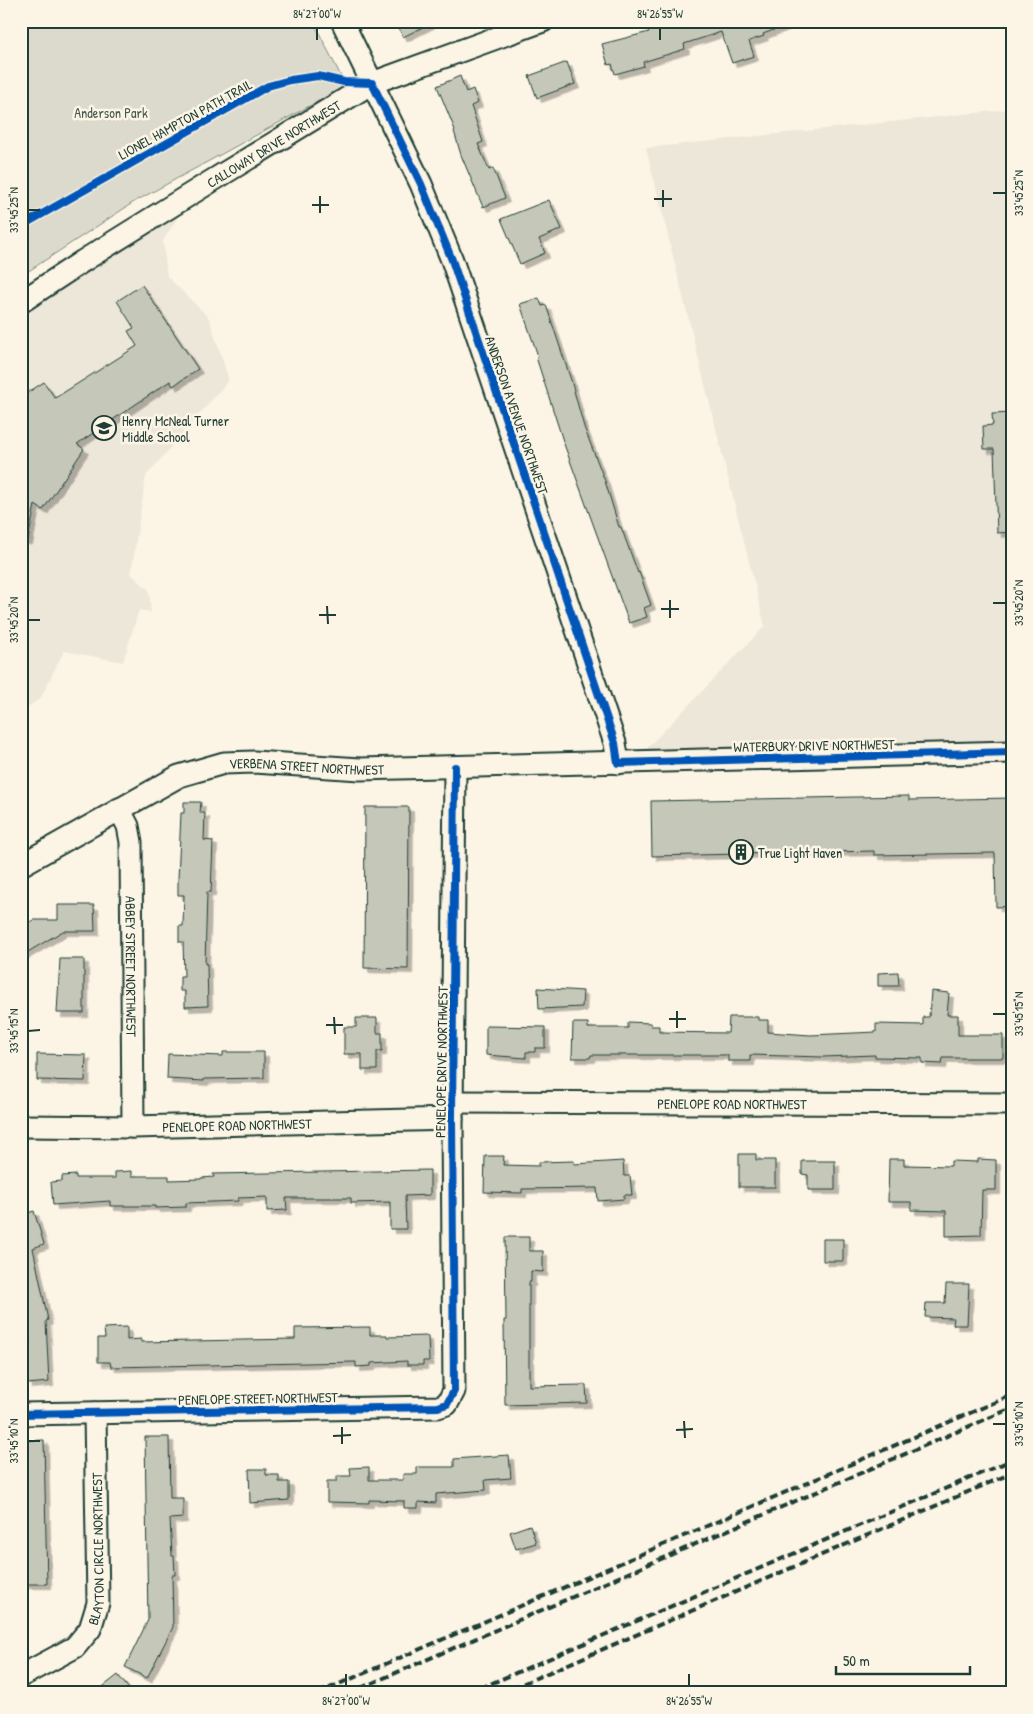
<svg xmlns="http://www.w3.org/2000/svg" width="1033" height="1714" font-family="'Patrick Hand',sans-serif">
	<defs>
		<filter id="shadow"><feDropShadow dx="4.5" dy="4.5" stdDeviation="0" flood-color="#0004"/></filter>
	</defs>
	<rect width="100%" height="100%" fill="#fcf5e5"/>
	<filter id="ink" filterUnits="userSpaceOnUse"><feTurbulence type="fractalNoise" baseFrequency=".02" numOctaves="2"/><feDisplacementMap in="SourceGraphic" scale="10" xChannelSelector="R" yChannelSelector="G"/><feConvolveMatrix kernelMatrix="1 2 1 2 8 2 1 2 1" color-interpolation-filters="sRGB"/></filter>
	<g filter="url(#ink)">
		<path fill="#ece7d8" d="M 1012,109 L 1012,760 L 628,768 L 765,626 L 646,148 Z
			M 184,207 L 163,241 L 167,276 L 209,318 L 229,380 L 146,476 L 131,574 L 149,590 L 151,612 L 139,610 L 123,662 L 64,651 L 40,699 L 21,711 L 21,315 Z"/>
		<path fill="#dcdacc" stroke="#7e8c80" d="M 21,21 L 313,21 L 346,86 L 134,202 L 21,276 Z"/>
		<path fill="#c5c7b9" stroke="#1f3d34" filter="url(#shadow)" d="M 395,21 L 435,21 L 403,37 Z
			M 674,21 L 792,21 L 792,23 L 763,34 L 764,36 L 749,41 L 754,56 L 732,63 L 721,32 L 684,44 L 685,49 L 643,62 L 644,66 L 615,74 L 612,64 L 608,65 L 602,44 L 649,32 L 648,30 Z
			M 567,62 L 575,84 L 537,98 L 529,76 Z
			M 460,76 L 466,92 L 473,89 L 478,103 L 471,106 L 483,142 L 478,144 L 489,170 L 493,168 L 505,198 L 483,207 L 461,155 L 454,131 L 455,130 L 437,86 Z
			M 549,200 L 562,229 L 539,239 L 545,253 L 520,264 L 501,219 Z
			M 142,285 L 198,369 L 173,386 L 170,381 L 77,444 L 84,449 L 43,510 L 35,505 L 28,540 L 21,540 L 21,397 L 44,382 L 55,398 L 137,346 L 128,331 L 134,328 L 117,301 Z
			M 539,298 L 542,306 L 546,305 L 571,380 L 584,427 L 605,481 L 619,527 L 621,527 L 638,573 L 639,572 L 651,605 L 644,608 L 647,617 L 629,623 L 564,444 L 536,357 L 538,356 L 520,304 Z
			M 1012,413 L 1012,532 L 997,533 L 994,449 L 984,449 L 983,426 L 993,425 L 992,414 Z
			M 909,796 L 909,800 L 1012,798 L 1012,906 L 996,907 L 995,853 L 874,855 L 874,851 L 652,856 L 651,801 Z
			M 184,802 L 201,802 L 200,813 L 205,813 L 204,840 L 213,841 L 211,892 L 207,892 L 205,964 L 207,964 L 208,1006 L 185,1007 L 185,991 L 180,991 L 180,976 L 184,976 L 183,942 L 179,942 L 179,926 L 183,926 L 184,895 L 178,895 L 178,879 L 181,813 L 184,813 Z
			M 365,807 L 409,807 L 408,969 L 364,968 Z
			M 58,905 L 94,905 L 95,931 L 63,931 L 21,956 L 21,927 L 34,920 L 58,920 Z
			M 60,959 L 84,959 L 84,1013 L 57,1013 Z
			M 898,972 L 899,986 L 878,986 L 878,973 Z
			M 538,988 L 583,991 L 582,1007 L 539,1009 Z
			M 931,991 L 949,993 L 947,1015 L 958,1015 L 958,1035 L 1003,1035 L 1003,1058 L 943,1058 L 942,1064 L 922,1063 L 922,1058 L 875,1057 L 875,1055 L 823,1057 L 750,1055 L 750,1061 L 728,1061 L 728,1055 L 591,1055 L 590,1058 L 572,1058 L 573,1023 L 588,1023 L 588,1028 L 628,1028 L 628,1022 L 651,1023 L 651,1026 L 659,1026 L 659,1032 L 728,1033 L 729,1017 L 758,1017 L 758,1020 L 768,1020 L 768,1032 L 810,1035 L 876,1032 L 876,1024 L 923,1025 L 923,1017 L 929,1017 Z
			M 356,1018 L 377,1018 L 377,1033 L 382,1033 L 382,1051 L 377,1051 L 377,1070 L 362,1070 L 362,1054 L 344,1054 L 344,1027 L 356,1027 Z
			M 486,1026 L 545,1027 L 545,1048 L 535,1048 L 535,1052 L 526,1052 L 526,1058 L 486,1055 Z
			M 223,1052 L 264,1052 L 264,1078 L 204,1079 L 204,1081 L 167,1079 L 168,1054 L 223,1056 Z
			M 37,1054 L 86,1055 L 85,1081 L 37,1080 Z
			M 739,1154 L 756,1154 L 756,1160 L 775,1160 L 775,1187 L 739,1187 Z
			M 485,1156 L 504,1156 L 503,1165 L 539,1166 L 539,1162 L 574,1161 L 574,1164 L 623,1161 L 624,1176 L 630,1176 L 632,1195 L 624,1195 L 624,1199 L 598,1201 L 597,1188 L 522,1189 L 522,1193 L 484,1192 Z
			M 889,1159 L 904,1159 L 904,1165 L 951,1166 L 951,1161 L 978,1162 L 978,1159 L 996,1160 L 996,1190 L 982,1190 L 981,1235 L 946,1236 L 946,1211 L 911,1210 L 911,1202 L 888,1202 Z
			M 802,1161 L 835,1161 L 835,1190 L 808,1190 L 808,1175 L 802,1174 Z
			M 430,1170 L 430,1195 L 405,1196 L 406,1229 L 390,1229 L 390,1202 L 351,1203 L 351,1198 L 286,1198 L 287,1210 L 267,1211 L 267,1197 L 238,1198 L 238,1201 L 186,1203 L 186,1207 L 155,1208 L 155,1206 L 110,1206 L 110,1201 L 53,1205 L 51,1182 L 62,1181 L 62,1176 L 76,1175 L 76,1178 L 115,1178 L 115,1172 L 132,1171 L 132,1176 L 169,1176 L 169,1180 L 201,1179 L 201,1178 L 214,1177 L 213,1174 Z
			M 34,1211 L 44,1244 L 33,1248 L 48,1320 L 46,1321 L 49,1382 L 27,1384 L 26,1372 L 21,1372 L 21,1356 L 25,1356 L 25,1342 L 30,1341 L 24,1311 L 21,1311 L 21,1215 Z
			M 505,1237 L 529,1237 L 529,1251 L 543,1251 L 543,1272 L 531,1271 L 531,1282 L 529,1282 L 529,1386 L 586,1385 L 587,1403 L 505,1405 L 504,1320 L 506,1320 Z
			M 823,1239 L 843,1239 L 843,1261 L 823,1261 Z
			M 946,1284 L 969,1284 L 967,1325 L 953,1325 L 954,1318 L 925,1317 L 926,1303 L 945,1303 Z
			M 127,1327 L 127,1340 L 141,1339 L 141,1342 L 295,1339 L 295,1328 L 370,1327 L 370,1335 L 387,1335 L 387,1337 L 428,1336 L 429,1361 L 423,1361 L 423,1365 L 407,1365 L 407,1361 L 371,1363 L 371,1366 L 356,1367 L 356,1362 L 111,1367 L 110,1362 L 98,1362 L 98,1338 L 105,1338 L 104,1328 Z
			M 145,1437 L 169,1437 L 170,1498 L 183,1498 L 183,1518 L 170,1519 L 172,1556 L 174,1556 L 175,1575 L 172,1575 L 173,1627 L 147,1678 L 125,1667 L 148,1620 Z
			M 44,1440 L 47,1584 L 21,1584 L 21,1441 Z
			M 509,1455 L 511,1478 L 485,1480 L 486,1490 L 436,1494 L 436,1503 L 418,1502 L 418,1508 L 404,1508 L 404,1501 L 369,1500 L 369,1503 L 327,1502 L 327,1481 L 337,1481 L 337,1476 L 351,1476 L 350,1468 L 369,1467 L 369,1480 L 403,1480 L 403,1474 L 417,1474 L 417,1467 L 454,1467 L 454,1459 Z
			M 249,1469 L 266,1469 L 266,1475 L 279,1475 L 279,1482 L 289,1482 L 289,1500 L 250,1503 Z
			M 530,1525 L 536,1543 L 516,1549 L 510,1532 Z
			M 118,1675 L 132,1693 L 95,1693 Z"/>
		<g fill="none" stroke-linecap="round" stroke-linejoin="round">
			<defs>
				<g id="minor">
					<path d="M 342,21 L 421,184 L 452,260 L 615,743 L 618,763"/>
					<path id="s1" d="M 21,302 L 83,261 L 210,182 L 372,83 L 543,21"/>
					<path id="s2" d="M 119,809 L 128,826 L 131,842 L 133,1127"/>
					<path id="s3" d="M 21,865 L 179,776 L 224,763 L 254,762 L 360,769 L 1012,752"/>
					<path id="s4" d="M 452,1102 L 1012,1104"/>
					<path id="s5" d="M 21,1126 L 133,1127 L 452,1119"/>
					<path d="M 21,1414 L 438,1407 L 447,1404 L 454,1391 L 452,1119 L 455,767"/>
					<path id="s6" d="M 21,1676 L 75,1647 L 90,1629 L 98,1603 L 95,1413"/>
				</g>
			</defs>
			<use href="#minor" stroke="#1f3d34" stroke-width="25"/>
			<use href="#minor" stroke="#fcf5e5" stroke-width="21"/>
			<path stroke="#1f3d34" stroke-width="4" stroke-dasharray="8 4" stroke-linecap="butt" d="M 318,1693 L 1012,1395
				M 349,1693 L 1012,1408
				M 469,1693 L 1012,1460
				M 501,1693 L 1012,1473"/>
			<defs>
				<path id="cycleway" d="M 21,226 L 268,86 L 290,80 L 318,76 L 344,82 L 372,83 L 421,184 L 452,260 L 615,743 L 618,763 L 1012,752
					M 21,1414 L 438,1407 L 447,1404 L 454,1391 L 452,1119 L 455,767"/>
			</defs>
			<use href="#cycleway" stroke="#fcf5e5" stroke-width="11"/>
			<use href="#cycleway" stroke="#0057b8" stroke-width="8"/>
		</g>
	</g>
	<path fill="none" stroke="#1f3d34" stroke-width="2" d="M 317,28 L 317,40M 660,28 L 660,40M 663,190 L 663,207M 993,193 L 1006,193M 320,196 L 320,213M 654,199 L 672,199M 312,205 L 329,205M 28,210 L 40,210M 670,600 L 670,618M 993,603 L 1006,603M 327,606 L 328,624M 661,609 L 679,609M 319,615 L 336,615M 28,620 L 40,620M 677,1011 L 677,1028M 993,1014 L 1006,1014M 334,1017 L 335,1034M 669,1019 L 686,1019M 326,1025 L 343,1025M 28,1031 L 40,1030M 684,1421 L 685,1438M 993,1424 L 1006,1424M 342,1427 L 342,1444M 676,1430 L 693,1429M 333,1436 L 351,1435M 28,1441 L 40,1441M 346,1674 L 346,1686M 689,1674 L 689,1686"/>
	<defs>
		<symbol id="school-ring" viewBox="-11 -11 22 22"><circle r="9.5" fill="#fcf5e5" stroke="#1f3d34" stroke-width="1.5"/><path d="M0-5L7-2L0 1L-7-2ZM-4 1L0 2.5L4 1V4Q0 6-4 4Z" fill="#1f3d34"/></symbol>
		<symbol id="building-ring" viewBox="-11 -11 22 22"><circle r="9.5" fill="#fcf5e5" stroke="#1f3d34" stroke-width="1.5"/><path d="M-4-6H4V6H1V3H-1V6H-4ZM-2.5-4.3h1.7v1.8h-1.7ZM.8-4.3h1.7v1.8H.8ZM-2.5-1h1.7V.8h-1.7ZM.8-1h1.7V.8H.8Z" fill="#1f3d34"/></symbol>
	</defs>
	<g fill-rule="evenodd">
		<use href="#school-ring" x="90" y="414" width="28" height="28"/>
		<use href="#building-ring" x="727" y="838" width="28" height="28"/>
	</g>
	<g text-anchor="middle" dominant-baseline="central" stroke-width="5" stroke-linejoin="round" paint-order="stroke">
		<g font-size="14" fill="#455c52" stroke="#fcf5e5">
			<text x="111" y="112">Anderson Park</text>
		</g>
		<g font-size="14" fill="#1f3d34" stroke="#fcf5e5">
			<text transform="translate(185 119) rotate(-29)">LIONEL HAMPTON PATH TRAIL</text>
			<text stroke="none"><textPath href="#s1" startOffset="298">CALLOWAY DRIVE NORTHWEST</textPath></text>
			<text transform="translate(517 415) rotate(71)">ANDERSON AVENUE NORTHWEST</text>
			<text transform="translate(814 745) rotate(-1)">WATERBURY DRIVE NORTHWEST</text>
			<text stroke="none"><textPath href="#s3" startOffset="311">VERBENA STREET NORTHWEST</textPath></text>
			<text stroke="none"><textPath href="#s2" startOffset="160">ABBEY STREET NORTHWEST</textPath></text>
			<text transform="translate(441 1062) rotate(-89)">PENELOPE DRIVE NORTHWEST</text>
			<text stroke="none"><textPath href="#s4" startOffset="280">PENELOPE ROAD NORTHWEST</textPath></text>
			<text stroke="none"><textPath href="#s5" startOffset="216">PENELOPE ROAD NORTHWEST</textPath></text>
			<text transform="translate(258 1398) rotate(-1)">PENELOPE STREET NORTHWEST</text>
			<text stroke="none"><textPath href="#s6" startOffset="166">BLAYTON CIRCLE NORTHWEST</textPath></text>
		</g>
		<g font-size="14" fill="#1f3d34" stroke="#fcf5e5" text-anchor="start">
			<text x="122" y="420">Henry McNeal Turner<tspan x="122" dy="16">Middle School</tspan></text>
			<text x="758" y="852">True Light Haven</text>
		</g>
	</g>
	<rect width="1033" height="1714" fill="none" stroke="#fcf5e5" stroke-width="55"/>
	<path d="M836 1666v8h134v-8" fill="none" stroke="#1f3d34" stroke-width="2.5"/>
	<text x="843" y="1666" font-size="15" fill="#1f3d34" stroke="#fcf5e5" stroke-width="4" paint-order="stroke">50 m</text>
	<rect x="28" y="28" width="978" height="1658" fill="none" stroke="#1f3d34" stroke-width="2"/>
	<g font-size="12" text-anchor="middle" fill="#1f3d34">
		<text x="317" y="18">84°27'00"W</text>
		<text x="660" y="18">84°26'55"W</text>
		<text transform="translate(1019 193) rotate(-90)" y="4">33°45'25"N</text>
		<text transform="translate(14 210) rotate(-90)" y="4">33°45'25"N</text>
		<text transform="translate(1019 603) rotate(-90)" y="4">33°45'20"N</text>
		<text transform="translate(14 620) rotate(-90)" y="4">33°45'20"N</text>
		<text transform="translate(1019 1014) rotate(-90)" y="4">33°45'15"N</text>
		<text transform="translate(14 1031) rotate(-90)" y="4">33°45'15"N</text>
		<text transform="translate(1019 1424) rotate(-90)" y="4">33°45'10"N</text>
		<text transform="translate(14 1441) rotate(-90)" y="4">33°45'10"N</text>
		<text x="346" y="1705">84°27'00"W</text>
		<text x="689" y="1705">84°26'55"W</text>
	</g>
</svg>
